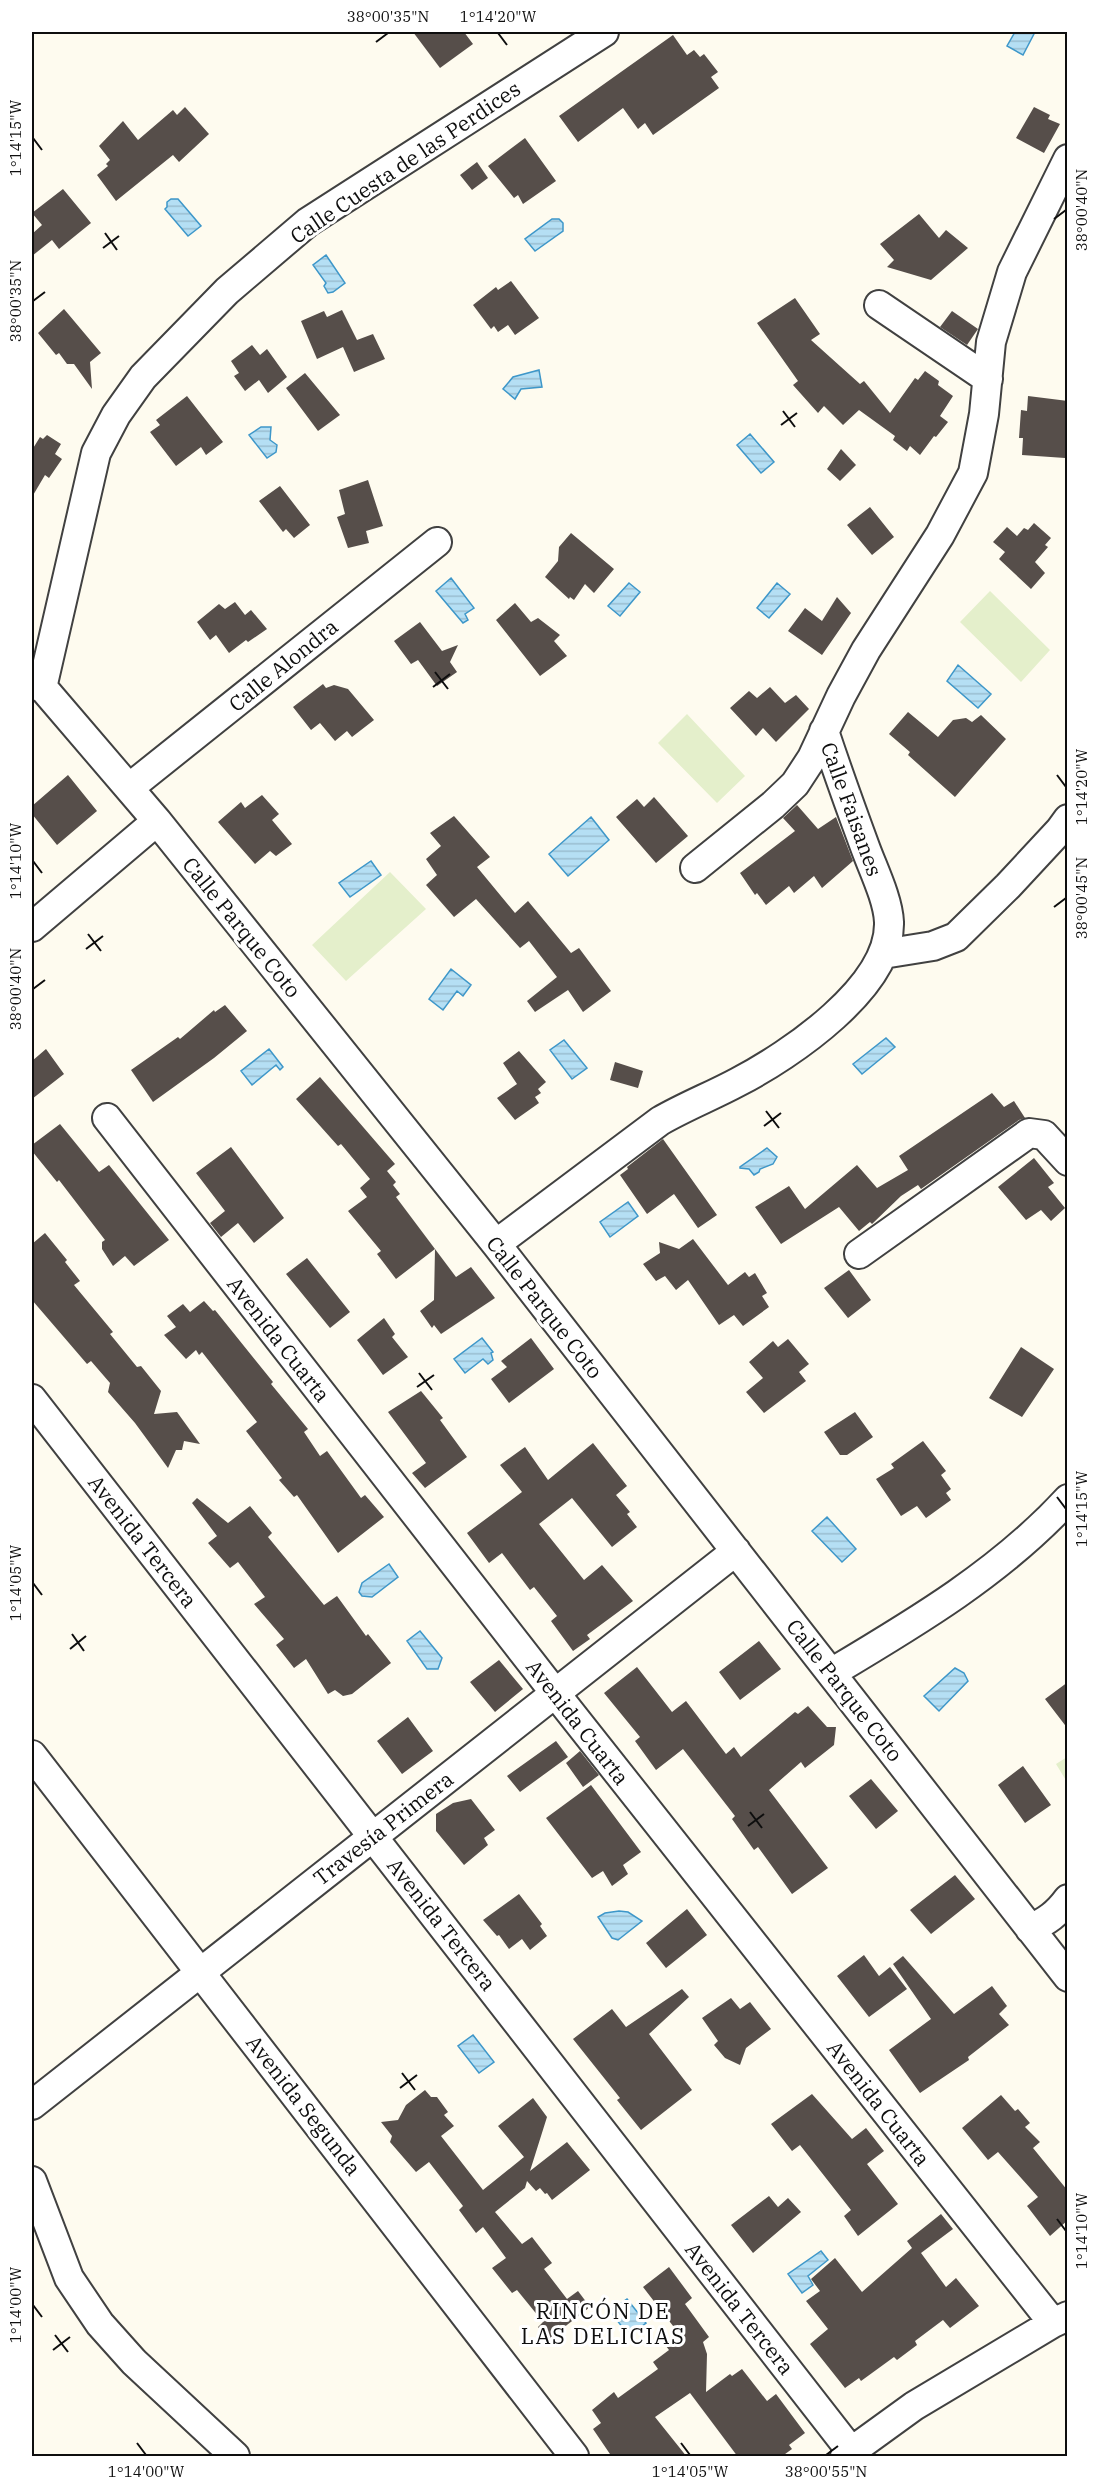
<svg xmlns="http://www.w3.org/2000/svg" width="1099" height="2488" font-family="'IBM Plex Serif',serif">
	<defs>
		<pattern id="water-rules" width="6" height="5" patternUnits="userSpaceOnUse" patternTransform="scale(1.5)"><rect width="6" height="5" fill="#b5dff4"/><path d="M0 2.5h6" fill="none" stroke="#9abed0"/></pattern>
	</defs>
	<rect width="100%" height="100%" fill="#fefbef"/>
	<path fill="#e4efcb" d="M 990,591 L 1050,650 L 1021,682 L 960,622 Z
		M 687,714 L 745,776 L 717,803 L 658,743 Z
		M 390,872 L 426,909 L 346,981 L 312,945 Z
		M 1067,1757 L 1067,1782 L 1056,1764 Z"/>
	<path fill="url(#water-rules)" stroke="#3e97c9" stroke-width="1.5" d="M 1015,32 L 1035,32 L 1023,55 L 1007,46 Z
		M 171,199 L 178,199 L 201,226 L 188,236 L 165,209 L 167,207 L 167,202 Z
		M 552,219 L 559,219 L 563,223 L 563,231 L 535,251 L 525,239 Z
		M 326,255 L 345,283 L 333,292 L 328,293 L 324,286 L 326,283 L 313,265 Z
		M 539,370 L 542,387 L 521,389 L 515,399 L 503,389 L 513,377 Z
		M 261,427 L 271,427 L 270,440 L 277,445 L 276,452 L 267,458 L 249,435 Z
		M 750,434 L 774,462 L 761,473 L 737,445 Z
		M 451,578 L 474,608 L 465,614 L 468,620 L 463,623 L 436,591 Z
		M 629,583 L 640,592 L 620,616 L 608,606 Z
		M 777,583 L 790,594 L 769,618 L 757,608 Z
		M 958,665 L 991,694 L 978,708 L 947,681 Z
		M 591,817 L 609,840 L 568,876 L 549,854 Z
		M 371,861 L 381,875 L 350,897 L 339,883 Z
		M 451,969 L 471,985 L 463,996 L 457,991 L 443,1010 L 429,999 Z
		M 886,1038 L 895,1047 L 862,1074 L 853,1064 Z
		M 564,1040 L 587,1068 L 572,1079 L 550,1050 Z
		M 269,1049 L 283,1067 L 280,1070 L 276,1065 L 252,1085 L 241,1071 Z
		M 767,1148 L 777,1157 L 773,1164 L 760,1169 L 759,1172 L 754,1175 L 749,1169 L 740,1168 L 740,1167 Z
		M 628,1202 L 638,1216 L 610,1237 L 600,1222 Z
		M 482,1338 L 493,1352 L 491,1353 L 493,1360 L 488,1364 L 483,1359 L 465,1373 L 454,1359 Z
		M 827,1517 L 856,1549 L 842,1562 L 812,1531 Z
		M 389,1564 L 398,1577 L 372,1597 L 362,1596 L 359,1592 L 362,1583 Z
		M 420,1631 L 442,1658 L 438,1669 L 427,1669 L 407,1641 Z
		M 955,1668 L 964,1673 L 968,1681 L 939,1711 L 924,1696 Z
		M 619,1911 L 628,1912 L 642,1921 L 618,1940 L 612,1938 L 598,1917 L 605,1913 Z
		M 473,2035 L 494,2062 L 479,2073 L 458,2046 Z
		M 821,2251 L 828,2260 L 808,2276 L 813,2285 L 802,2293 L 788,2274 Z
		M 627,2299 L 646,2323 L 629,2336 L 610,2311 Z"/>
	<path fill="#564e4a" d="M 413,32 L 464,32 L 473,44 L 440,68 Z
		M 673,35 L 687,55 L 694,50 L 700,57 L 704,54 L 718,72 L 711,77 L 719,88 L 653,135 L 645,123 L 638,129 L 623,108 L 578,142 L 559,116 Z
		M 185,107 L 209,134 L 179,162 L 173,155 L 116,201 L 97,175 L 108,166 L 106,164 L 110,160 L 99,146 L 123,121 L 138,140 L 173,110 L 177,115 Z
		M 1034,107 L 1050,115 L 1048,119 L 1060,124 L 1044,153 L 1016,138 Z
		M 525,138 L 556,181 L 523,204 L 518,195 L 514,198 L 488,166 Z
		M 477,162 L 488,178 L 472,190 L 460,175 Z
		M 63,189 L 91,223 L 59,249 L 52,240 L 32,256 L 32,234 L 42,225 L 32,213 Z
		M 919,214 L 939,238 L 946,230 L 968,248 L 931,280 L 887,267 L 894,260 L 880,244 Z
		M 511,281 L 539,318 L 515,335 L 508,325 L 498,332 L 494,326 L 491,329 L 473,305 L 496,287 L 498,290 Z
		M 795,298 L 820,334 L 811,340 L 860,384 L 864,381 L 890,413 L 915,378 L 918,380 L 925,371 L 939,381 L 938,385 L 953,396 L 940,416 L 948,422 L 936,437 L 934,436 L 920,455 L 910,446 L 907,451 L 893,440 L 895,436 L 859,410 L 843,425 L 824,406 L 818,413 L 793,385 L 798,381 L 757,323 Z
		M 64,309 L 101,353 L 90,362 L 92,389 L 74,364 L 67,364 L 59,353 L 56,355 L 38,333 Z
		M 342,310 L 357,340 L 373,334 L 385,359 L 354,372 L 343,347 L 317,359 L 301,321 L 324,311 L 327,317 Z
		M 952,311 L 978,329 L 967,345 L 940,327 Z
		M 252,345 L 260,355 L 267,349 L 287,377 L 268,393 L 259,380 L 245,391 L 234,376 L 239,373 L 231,361 Z
		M 305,373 L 340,415 L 318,431 L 286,388 Z
		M 187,396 L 223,442 L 206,455 L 201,447 L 176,466 L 150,432 L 160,425 L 156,420 Z
		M 1028,396 L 1068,401 L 1065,458 L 1022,455 L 1023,438 L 1019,438 L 1021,410 L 1027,411 Z
		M 47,435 L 61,444 L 55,454 L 62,459 L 49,478 L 45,475 L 32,497 L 32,450 L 40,437 L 43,439 Z
		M 841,449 L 856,465 L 840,481 L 827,469 Z
		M 368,480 L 383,526 L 366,531 L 369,543 L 348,548 L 337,517 L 345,514 L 339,490 Z
		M 280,486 L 310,525 L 294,538 L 286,529 L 283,532 L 259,501 Z
		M 870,507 L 894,537 L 872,555 L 847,525 Z
		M 1034,523 L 1051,538 L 1045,545 L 1048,547 L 1035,562 L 1045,573 L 1031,589 L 999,559 L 1005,552 L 993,542 L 1007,527 L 1017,536 L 1024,528 L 1028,530 Z
		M 571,533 L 614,569 L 594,593 L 585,584 L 574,600 L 570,597 L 569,599 L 545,577 L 558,561 L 559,547 Z
		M 837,597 L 851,613 L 822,655 L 788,631 L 805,608 L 822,621 Z
		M 235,602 L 245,615 L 251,610 L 267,629 L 248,642 L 246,640 L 229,653 L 216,635 L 210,640 L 197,622 L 219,604 L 225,609 Z
		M 515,603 L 531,622 L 538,618 L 560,635 L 554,641 L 567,656 L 540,676 L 496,620 Z
		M 420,622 L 442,651 L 458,645 L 450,662 L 457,672 L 437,686 L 418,660 L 411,664 L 394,641 Z
		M 323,684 L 326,688 L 334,685 L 348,689 L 374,720 L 352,737 L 347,731 L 335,741 L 320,723 L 311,730 L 293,707 Z
		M 770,687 L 785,703 L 796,695 L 809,709 L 776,742 L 763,728 L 756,736 L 730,708 L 749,691 L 757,698 Z
		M 908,712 L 938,737 L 953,720 L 966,718 L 972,722 L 981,715 L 1006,739 L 955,797 L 908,755 L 910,752 L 889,734 Z
		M 68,775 L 97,811 L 57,845 L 32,814 L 32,806 Z
		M 262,795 L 279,814 L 272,820 L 292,844 L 276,856 L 270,851 L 255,864 L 218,822 L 241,802 L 245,808 Z
		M 654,797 L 688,836 L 656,863 L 616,817 L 637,799 L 644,807 Z
		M 797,805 L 818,829 L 836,817 L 853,861 L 822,888 L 814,876 L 794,893 L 789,886 L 766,905 L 757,893 L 755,895 L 740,873 L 795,831 L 783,818 Z
		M 454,816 L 490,857 L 477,867 L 515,913 L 528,901 L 571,953 L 579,948 L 611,991 L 583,1012 L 568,990 L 535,1012 L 527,1001 L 557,977 L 529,941 L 520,948 L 476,899 L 454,917 L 426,885 L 437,875 L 426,859 L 441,846 L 430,833 Z
		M 225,1005 L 247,1031 L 214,1058 L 153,1102 L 131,1070 L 178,1037 L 180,1039 L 214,1010 L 215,1012 Z
		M 46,1049 L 64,1074 L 32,1099 L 32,1061 Z
		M 519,1051 L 546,1082 L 538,1089 L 541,1093 L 535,1097 L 539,1103 L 515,1120 L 497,1098 L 517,1084 L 503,1063 Z
		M 615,1062 L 643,1071 L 638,1088 L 610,1080 Z
		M 320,1077 L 395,1164 L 387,1171 L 396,1182 L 393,1185 L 400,1194 L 396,1197 L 435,1249 L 396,1279 L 377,1254 L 381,1251 L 348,1211 L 367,1197 L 360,1188 L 370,1179 L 341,1144 L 338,1146 L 296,1099 Z
		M 992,1093 L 1004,1107 L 1014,1101 L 1025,1118 L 1019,1120 L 921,1189 L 918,1185 L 901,1196 L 872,1224 L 870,1222 L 859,1231 L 839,1207 L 781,1244 L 755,1207 L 789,1186 L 805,1209 L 857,1165 L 877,1188 L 908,1170 L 899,1156 Z
		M 60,1124 L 99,1172 L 109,1165 L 169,1240 L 134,1266 L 125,1256 L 113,1266 L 102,1249 L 102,1242 L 105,1240 L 59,1180 L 57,1182 L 32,1151 L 32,1145 Z
		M 663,1139 L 717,1215 L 698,1228 L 674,1194 L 647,1214 L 620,1175 L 628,1169 L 627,1167 Z
		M 231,1147 L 284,1218 L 254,1243 L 238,1223 L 221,1237 L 210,1223 L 225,1211 L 196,1173 Z
		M 1034,1158 L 1054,1183 L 1048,1187 L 1065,1208 L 1051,1221 L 1041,1210 L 1026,1220 L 998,1187 Z
		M 45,1233 L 67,1260 L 65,1262 L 80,1281 L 74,1285 L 113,1332 L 110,1334 L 137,1367 L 141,1366 L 161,1391 L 154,1414 L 177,1412 L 200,1444 L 184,1441 L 182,1450 L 176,1450 L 168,1468 L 135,1423 L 108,1392 L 110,1383 L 91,1361 L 87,1364 L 32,1300 L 32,1244 Z
		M 693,1239 L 728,1285 L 745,1272 L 749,1277 L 755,1273 L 767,1293 L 762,1296 L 769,1307 L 743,1326 L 734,1315 L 719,1325 L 688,1280 L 676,1290 L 665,1276 L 656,1281 L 643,1264 L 660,1253 L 659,1242 L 679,1249 Z
		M 435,1249 L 456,1277 L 471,1267 L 495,1298 L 441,1334 L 434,1325 L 432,1328 L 420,1311 L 434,1300 Z
		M 307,1258 L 350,1312 L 330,1328 L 286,1274 Z
		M 849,1270 L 871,1300 L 848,1318 L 824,1288 Z
		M 204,1301 L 213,1311 L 215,1310 L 273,1382 L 271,1384 L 308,1429 L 304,1432 L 320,1456 L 327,1451 L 361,1498 L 365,1495 L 384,1517 L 338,1553 L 297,1495 L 294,1497 L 279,1480 L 282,1478 L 246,1431 L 257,1422 L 202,1352 L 199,1355 L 196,1350 L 186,1359 L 164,1335 L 176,1327 L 167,1316 L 183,1304 L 190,1312 Z
		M 384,1318 L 395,1334 L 392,1337 L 408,1357 L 383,1375 L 357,1340 Z
		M 531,1338 L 554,1369 L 509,1403 L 491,1379 L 507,1367 L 501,1361 Z
		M 788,1339 L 809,1364 L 799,1372 L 806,1381 L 764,1413 L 746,1392 L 763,1378 L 749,1362 L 773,1341 L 778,1347 Z
		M 1021,1347 L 1054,1369 L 1022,1417 L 989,1398 Z
		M 421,1391 L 443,1418 L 440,1420 L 467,1457 L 425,1488 L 412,1473 L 426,1463 L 388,1412 Z
		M 855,1412 L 873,1437 L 847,1455 L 840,1455 L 824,1432 Z
		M 923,1441 L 946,1471 L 941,1475 L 951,1489 L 946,1493 L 951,1500 L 926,1518 L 917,1506 L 901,1516 L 876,1479 L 894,1468 L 891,1464 Z
		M 593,1443 L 627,1486 L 616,1495 L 630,1512 L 627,1514 L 637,1527 L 612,1547 L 572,1498 L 539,1524 L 584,1580 L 602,1565 L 633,1601 L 587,1635 L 590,1639 L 573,1651 L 551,1621 L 557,1616 L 534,1587 L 530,1590 L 502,1553 L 489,1563 L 467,1533 L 522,1492 L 500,1465 L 525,1447 L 548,1480 Z
		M 197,1498 L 228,1523 L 250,1506 L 272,1533 L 268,1537 L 324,1605 L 337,1596 L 366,1636 L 368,1634 L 391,1663 L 352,1694 L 343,1696 L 335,1690 L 328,1694 L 306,1659 L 294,1668 L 276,1645 L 284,1639 L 254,1604 L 265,1597 L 238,1562 L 230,1568 L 208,1543 L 217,1536 L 192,1503 Z
		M 759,1641 L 781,1669 L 740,1700 L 719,1672 Z
		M 499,1660 L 523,1689 L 495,1712 L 470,1682 Z
		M 637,1667 L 672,1712 L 686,1701 L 726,1754 L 734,1747 L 741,1757 L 795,1712 L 798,1714 L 808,1706 L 827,1727 L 836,1727 L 834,1745 L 805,1768 L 801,1762 L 769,1790 L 828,1868 L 792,1894 L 758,1847 L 754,1850 L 732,1819 L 735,1816 L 683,1749 L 656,1770 L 635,1741 L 640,1737 L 604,1693 Z
		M 1068,1682 L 1068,1729 L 1045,1699 Z
		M 408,1717 L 433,1751 L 402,1774 L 377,1741 Z
		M 556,1741 L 568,1757 L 520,1792 L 507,1776 Z
		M 580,1751 L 599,1775 L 583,1787 L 566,1763 Z
		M 1023,1766 L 1051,1805 L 1025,1823 L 998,1785 Z
		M 871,1779 L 898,1811 L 876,1829 L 849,1796 Z
		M 591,1785 L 641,1852 L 623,1865 L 628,1874 L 612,1886 L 603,1871 L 592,1878 L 546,1818 Z
		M 471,1799 L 495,1830 L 484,1838 L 488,1845 L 464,1865 L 436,1831 L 436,1814 L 453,1803 Z
		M 955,1875 L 975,1899 L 931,1934 L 910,1910 Z
		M 519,1894 L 542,1924 L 540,1926 L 547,1936 L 530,1950 L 522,1939 L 509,1949 L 499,1935 L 497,1936 L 483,1920 Z
		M 687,1909 L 707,1935 L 666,1968 L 646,1943 Z
		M 864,1955 L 879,1976 L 890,1967 L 907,1989 L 869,2017 L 837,1976 Z
		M 903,1956 L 954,2014 L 992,1986 L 1007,2006 L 999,2014 L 1009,2025 L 968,2057 L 969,2060 L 920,2093 L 889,2050 L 931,2019 L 893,1964 Z
		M 682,1989 L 689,1997 L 649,2034 L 692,2090 L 641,2130 L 617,2100 L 620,2098 L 573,2039 L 612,2009 L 626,2027 Z
		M 731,1998 L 740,2009 L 750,2002 L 771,2029 L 746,2048 L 740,2065 L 725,2058 L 714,2045 L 718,2041 L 702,2018 Z
		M 425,2090 L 431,2097 L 437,2097 L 448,2112 L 444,2115 L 454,2126 L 441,2136 L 483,2190 L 524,2157 L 498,2126 L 533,2098 L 547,2117 L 530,2171 L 567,2142 L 590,2170 L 552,2200 L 547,2193 L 545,2194 L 540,2188 L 536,2191 L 527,2181 L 525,2188 L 495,2212 L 522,2244 L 532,2237 L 552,2263 L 544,2269 L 567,2299 L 578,2291 L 590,2307 L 549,2339 L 538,2327 L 543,2322 L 517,2290 L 512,2293 L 492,2268 L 506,2258 L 483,2227 L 476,2233 L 459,2210 L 463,2206 L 429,2162 L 416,2172 L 390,2142 L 392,2136 L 381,2122 L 398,2120 L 406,2105 Z
		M 812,2094 L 852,2139 L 866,2128 L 884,2151 L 867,2164 L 898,2204 L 858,2236 L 844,2216 L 851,2210 L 800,2145 L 792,2151 L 771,2124 Z
		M 1001,2095 L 1015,2111 L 1018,2109 L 1030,2123 L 1025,2127 L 1040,2142 L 1033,2148 L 1068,2191 L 1068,2220 L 1050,2236 L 1027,2206 L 1038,2197 L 998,2152 L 988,2160 L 962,2128 Z
		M 769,2196 L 778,2207 L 788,2198 L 801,2212 L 753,2253 L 731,2225 Z
		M 941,2214 L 953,2229 L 921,2253 L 946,2287 L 956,2278 L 979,2306 L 950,2328 L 943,2320 L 915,2341 L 917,2345 L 897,2360 L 894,2357 L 861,2381 L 859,2378 L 845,2388 L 810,2344 L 828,2329 L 806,2301 L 820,2291 L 811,2279 L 835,2258 L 862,2292 L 912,2248 L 907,2241 Z
		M 669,2267 L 692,2298 L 685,2304 L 709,2337 L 703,2342 L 707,2354 L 706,2392 L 730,2374 L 732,2376 L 742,2369 L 767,2401 L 776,2394 L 805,2433 L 789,2445 L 792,2449 L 781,2457 L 738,2457 L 690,2393 L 655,2417 L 687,2457 L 612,2457 L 593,2429 L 601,2423 L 592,2410 L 614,2392 L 618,2398 L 658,2369 L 653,2362 L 669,2350 L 666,2346 L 680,2335 L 643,2287 Z"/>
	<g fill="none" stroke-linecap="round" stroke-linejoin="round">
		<defs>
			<path id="minor" d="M 879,305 L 988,379
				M 32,675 L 157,821 L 496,1244 L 1068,1977
				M 42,688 L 96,453 L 116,415 L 143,377 L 227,291 L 308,222 L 604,32
				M 129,788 L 437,542
				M 695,868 L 773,805 L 795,784 L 812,758 L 841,696 L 866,650 L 940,535 L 973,473 L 984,414 L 991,342 L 1012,272 L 1068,159
				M 32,927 L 157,821
				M 883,954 L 933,946 L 956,937 L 1008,886 L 1060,830 L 1068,819
				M 107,1118 L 555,1693 L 1053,2323
				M 496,1244 L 660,1121 C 686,1106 712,1096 738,1082 C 790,1055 891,987 889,922 C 888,899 873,869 865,847 C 851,809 837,770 824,731
				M 859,1254 L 1029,1133 L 1044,1135 L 1068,1161
				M 32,1399 L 851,2451
				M 831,1673 C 915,1623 1001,1572 1068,1499
				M 32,1755 L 574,2456
				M 1030,1929 C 1047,1921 1057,1914 1068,1899
				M 32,2105 L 736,1551
				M 32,2181 L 69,2278 L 100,2324 L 134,2362 L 235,2456
				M 845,2456 L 914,2406 L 1053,2323 L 1068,2316"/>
		</defs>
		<use href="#minor" stroke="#414141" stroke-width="32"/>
		<use href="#minor" stroke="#fff" stroke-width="28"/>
	</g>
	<path fill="none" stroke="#0e0e0e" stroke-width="2" d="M 498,33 L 507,45M 376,42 L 388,33M 33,138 L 42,150M 1054,219 L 1066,210M 105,233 L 117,250M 103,248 L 119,236M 33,301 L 45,292M 783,411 L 795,427M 781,425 L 797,413M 435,672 L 448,689M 433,687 L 450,674M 1057,775 L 1066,787M 33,861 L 42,873M 1054,907 L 1066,898M 88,934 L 101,951M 86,949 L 103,936M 33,989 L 45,980M 766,1111 L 779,1128M 764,1126 L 781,1113M 419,1373 L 432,1390M 417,1387 L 434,1375M 1057,1497 L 1066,1509M 33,1583 L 42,1595M 72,1634 L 84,1651M 70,1649 L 86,1636M 750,1812 L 762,1828M 748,1826 L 764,1814M 402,2073 L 415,2090M 400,2088 L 417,2075M 1057,2219 L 1066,2231M 33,2305 L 42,2317M 55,2335 L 68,2352M 53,2350 L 70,2337M 137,2443 L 146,2455M 681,2443 L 690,2455M 826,2455 L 838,2446"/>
	<g text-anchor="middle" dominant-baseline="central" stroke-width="6" stroke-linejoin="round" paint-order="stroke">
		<g font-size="21" fill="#0e0e0e" stroke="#fff">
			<text transform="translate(405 162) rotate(-34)">Calle Cuesta de las Perdices</text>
			<text transform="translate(283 665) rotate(-39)">Calle Alondra</text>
			<text transform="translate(852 809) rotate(70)">Calle Faisanes</text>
			<text transform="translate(242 927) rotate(51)">Calle Parque Coto</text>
			<text transform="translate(545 1307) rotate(52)">Calle Parque Coto</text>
			<text transform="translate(279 1339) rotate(52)">Avenida Cuarta</text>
			<text transform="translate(143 1541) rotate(52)">Avenida Tercera</text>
			<text transform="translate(845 1690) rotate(52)">Calle Parque Coto</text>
			<text transform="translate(578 1722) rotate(52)">Avenida Cuarta</text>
			<text transform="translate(383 1828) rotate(-38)">Travesía Primera</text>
			<text transform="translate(442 1924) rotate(52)">Avenida Tercera</text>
			<text transform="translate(879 2103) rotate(52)">Avenida Cuarta</text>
			<text transform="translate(304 2105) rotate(52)">Avenida Segunda</text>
			<text transform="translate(740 2308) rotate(52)">Avenida Tercera</text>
		</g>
		<g font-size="22" letter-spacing="1.5" fill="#0e0e0e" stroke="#fff">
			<text x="603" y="2310">RINCÓN DE<tspan x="603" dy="25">LAS DELICIAS</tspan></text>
		</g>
	</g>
	<rect width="1099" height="2488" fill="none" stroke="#ffffff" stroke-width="66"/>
	<rect x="33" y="33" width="1033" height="2422" fill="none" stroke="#0e0e0e" stroke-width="2"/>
	<g font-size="15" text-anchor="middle" fill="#0e0e0e">
		<text x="388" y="22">38°00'35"N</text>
		<text x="498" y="22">1°14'20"W</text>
		<text transform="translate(16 138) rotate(-90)" y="5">1°14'15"W</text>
		<text transform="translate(1082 210) rotate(-90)" y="5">38°00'40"N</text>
		<text transform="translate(16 301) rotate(-90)" y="5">38°00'35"N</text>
		<text transform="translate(1082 787) rotate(-90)" y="5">1°14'20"W</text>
		<text transform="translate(16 861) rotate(-90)" y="5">1°14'10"W</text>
		<text transform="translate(1082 898) rotate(-90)" y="5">38°00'45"N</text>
		<text transform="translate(16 989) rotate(-90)" y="5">38°00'40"N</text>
		<text transform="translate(1082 1509) rotate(-90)" y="5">1°14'15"W</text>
		<text transform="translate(16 1583) rotate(-90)" y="5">1°14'05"W</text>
		<text transform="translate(1082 2231) rotate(-90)" y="5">1°14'10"W</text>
		<text transform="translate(16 2305) rotate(-90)" y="5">1°14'00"W</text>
		<text x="146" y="2477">1°14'00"W</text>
		<text x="690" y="2477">1°14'05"W</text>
		<text x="826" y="2477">38°00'55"N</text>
	</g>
</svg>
